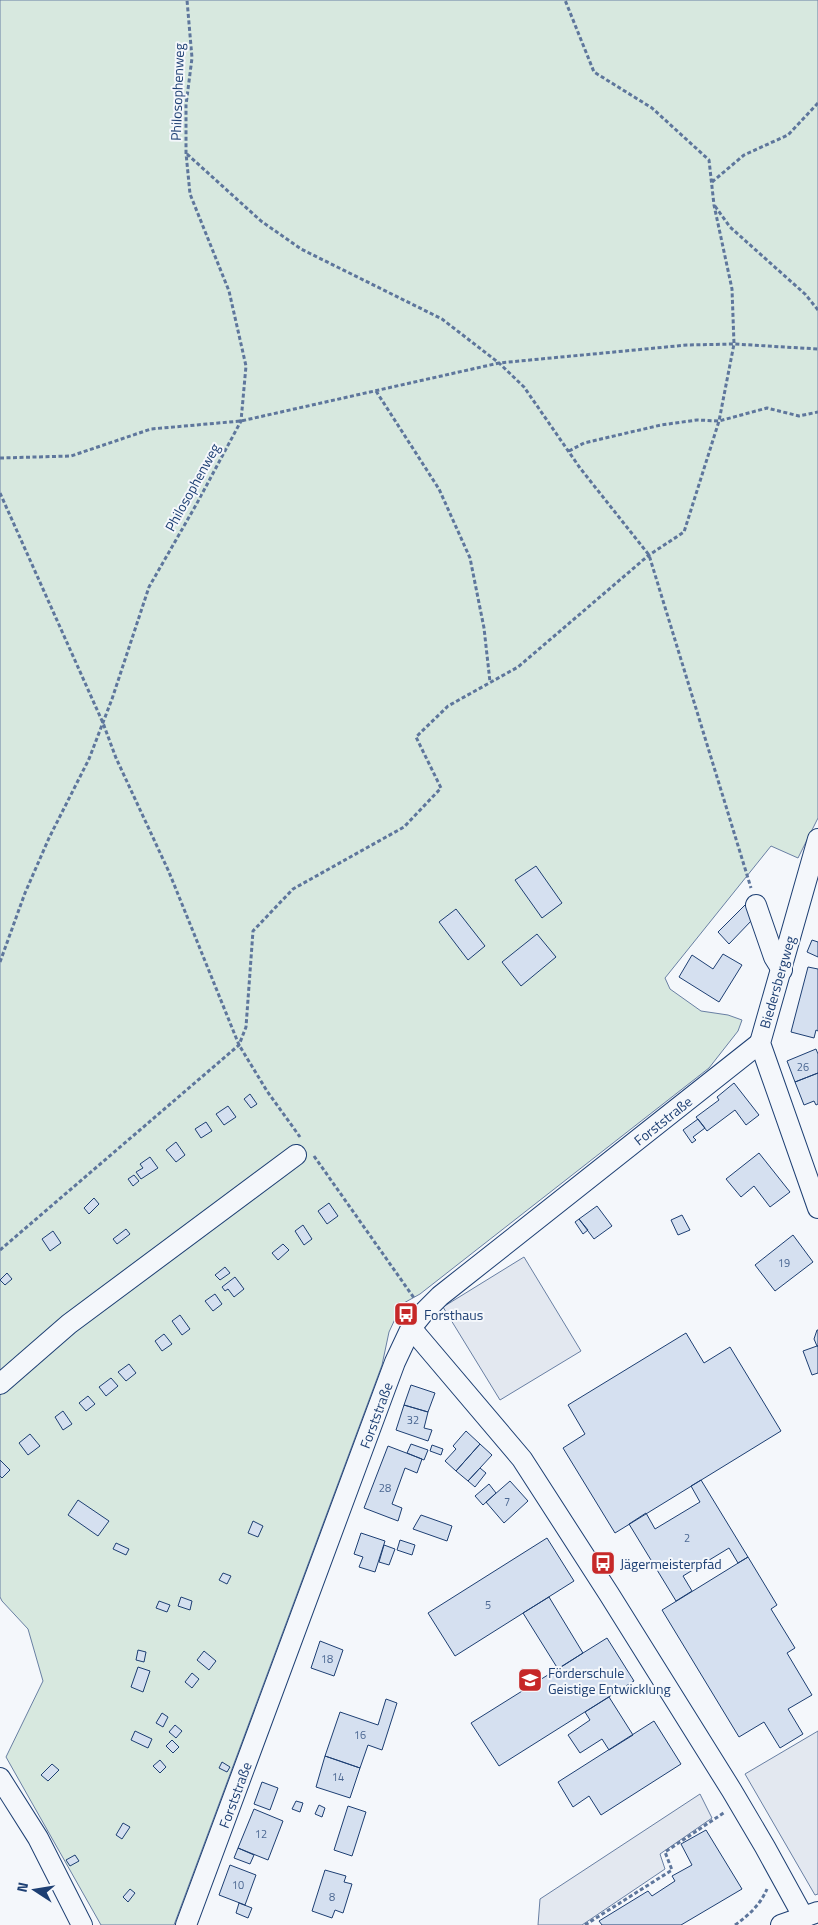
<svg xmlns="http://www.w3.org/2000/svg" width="818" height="1925" font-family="'Titillium Web',sans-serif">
	<rect width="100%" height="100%" fill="#f4f7fb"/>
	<path fill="#d7e8df" stroke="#687fa3" d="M 0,0 L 818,0 L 818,818 L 798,858 L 771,846 L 665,978 L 670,989 L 701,1011 L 728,1015 L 742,1020 L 738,1031 L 709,1068 L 420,1294 L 402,1304 L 389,1332 L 382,1365 L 174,1925 L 101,1925 L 6,1757 L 43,1681 L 28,1629 L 2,1601 L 0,1597 Z"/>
	<path fill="#e3e8f0" stroke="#687fa3" d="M 524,1257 L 581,1351 L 500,1400 L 443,1307 Z
		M 818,1731 L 818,1894 L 815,1895 L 745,1774 Z
		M 700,1794 L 712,1818 L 660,1854 L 665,1869 L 582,1925 L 538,1925 L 540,1899 Z"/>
	<path fill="#d5e0f0" stroke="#1d3f73" d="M 536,866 L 562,903 L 542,918 L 515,880 Z
		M 746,904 L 752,920 L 729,944 L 718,932 Z
		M 456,909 L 485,946 L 468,960 L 439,922 Z
		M 537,934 L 556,957 L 521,986 L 502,962 Z
		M 812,940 L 818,942 L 818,957 L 807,952 Z
		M 723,954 L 742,965 L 719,1002 L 679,977 L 692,955 L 713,969 Z
		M 808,967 L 818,969 L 818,1031 L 816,1030 L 814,1038 L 791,1032 Z
		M 816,1049 L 818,1054 L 818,1073 L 795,1082 L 787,1061 Z
		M 818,1073 L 818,1104 L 816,1105 L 814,1101 L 804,1105 L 795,1082 Z
		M 734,1083 L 759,1115 L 746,1125 L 735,1110 L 707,1131 L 696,1117 L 719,1100 L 717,1097 Z
		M 250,1094 L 257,1104 L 251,1108 L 244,1099 Z
		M 228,1106 L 236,1117 L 224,1125 L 216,1114 Z
		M 698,1119 L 705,1128 L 693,1137 L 696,1140 L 692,1143 L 683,1130 Z
		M 206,1122 L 212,1131 L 201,1138 L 195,1129 Z
		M 176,1142 L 185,1155 L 176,1162 L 166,1150 Z
		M 759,1153 L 790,1192 L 770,1207 L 754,1186 L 741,1197 L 726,1179 Z
		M 150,1157 L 158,1168 L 141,1179 L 136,1172 L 143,1168 L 140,1164 Z
		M 134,1175 L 139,1181 L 133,1186 L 128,1179 Z
		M 94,1198 L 99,1204 L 89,1214 L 84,1208 Z
		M 329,1203 L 338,1216 L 327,1224 L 318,1211 Z
		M 597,1206 L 612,1226 L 594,1239 L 579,1219 Z
		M 682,1215 L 690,1230 L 678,1235 L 671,1220 Z
		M 579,1219 L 588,1230 L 583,1234 L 575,1222 Z
		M 303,1225 L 312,1239 L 304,1245 L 295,1231 Z
		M 126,1229 L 130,1234 L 117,1244 L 113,1239 Z
		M 53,1231 L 61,1243 L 50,1251 L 42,1239 Z
		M 793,1235 L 813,1262 L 775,1291 L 755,1265 Z
		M 283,1244 L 289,1250 L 278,1260 L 272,1253 Z
		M 225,1267 L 230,1273 L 220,1280 L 215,1275 Z
		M 7,1273 L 12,1279 L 5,1285 L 0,1280 Z
		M 235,1277 L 244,1289 L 234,1297 L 228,1289 L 225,1291 L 222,1287 Z
		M 215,1294 L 222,1304 L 213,1311 L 205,1301 Z
		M 180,1315 L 190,1329 L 182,1335 L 172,1321 Z
		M 817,1330 L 818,1330 L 818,1346 L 817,1346 L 814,1339 Z
		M 686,1333 L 704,1363 L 730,1347 L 781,1431 L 615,1533 L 563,1448 L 585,1434 L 568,1405 Z
		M 164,1334 L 172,1344 L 162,1351 L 155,1341 Z
		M 817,1346 L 818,1346 L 818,1373 L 812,1375 L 803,1351 Z
		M 129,1364 L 136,1373 L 126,1381 L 118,1372 Z
		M 111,1378 L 118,1386 L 106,1396 L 99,1387 Z
		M 411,1385 L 435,1393 L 428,1412 L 404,1405 Z
		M 88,1396 L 95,1404 L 86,1411 L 79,1403 Z
		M 404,1405 L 428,1412 L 424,1428 L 432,1430 L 428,1441 L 396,1430 Z
		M 63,1411 L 72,1424 L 63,1430 L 55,1417 Z
		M 466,1431 L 480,1444 L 456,1471 L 445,1461 L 456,1449 L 453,1446 Z
		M 30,1434 L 40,1446 L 28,1455 L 19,1443 Z
		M 411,1444 L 428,1450 L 424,1460 L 407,1453 Z
		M 480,1444 L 492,1455 L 468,1481 L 456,1471 Z
		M 432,1445 L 443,1449 L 441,1455 L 430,1451 Z
		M 388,1446 L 422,1459 L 417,1473 L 405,1468 L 392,1504 L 402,1508 L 398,1521 L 364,1508 Z
		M 0,1460 L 10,1470 L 2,1478 L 0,1476 Z
		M 480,1468 L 486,1473 L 475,1487 L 468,1481 Z
		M 701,1480 L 748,1557 L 738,1563 L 729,1548 L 683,1576 L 692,1591 L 676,1601 L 629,1524 L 646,1513 L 655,1529 L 700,1502 L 691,1486 Z
		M 510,1481 L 528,1501 L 504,1523 L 486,1502 Z
		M 489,1484 L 496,1493 L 483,1505 L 475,1496 Z
		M 78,1500 L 109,1521 L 98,1536 L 68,1515 Z
		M 421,1515 L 452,1526 L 447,1541 L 413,1529 Z
		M 253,1521 L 263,1526 L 258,1537 L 248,1533 Z
		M 361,1533 L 385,1541 L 375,1572 L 359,1567 L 363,1557 L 354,1554 Z
		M 547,1538 L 574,1581 L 455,1656 L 428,1613 Z
		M 400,1540 L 415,1545 L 412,1555 L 397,1550 Z
		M 116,1543 L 129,1549 L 126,1555 L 113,1549 Z
		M 384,1545 L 395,1549 L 389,1565 L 379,1562 Z
		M 748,1557 L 777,1605 L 771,1609 L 795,1648 L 787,1653 L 812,1695 L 788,1709 L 803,1734 L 780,1748 L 764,1722 L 739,1737 L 662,1610 Z
		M 223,1573 L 231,1576 L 227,1584 L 219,1580 Z
		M 181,1597 L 192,1601 L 190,1610 L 178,1606 Z
		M 549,1597 L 583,1653 L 558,1669 L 523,1613 Z
		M 159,1601 L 170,1605 L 167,1612 L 156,1608 Z
		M 607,1638 L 634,1681 L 499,1766 L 471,1723 Z
		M 320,1641 L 343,1650 L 334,1676 L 311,1668 Z
		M 138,1650 L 146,1652 L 144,1662 L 136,1660 Z
		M 204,1651 L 216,1661 L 209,1670 L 197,1660 Z
		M 138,1667 L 150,1671 L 143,1692 L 131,1687 Z
		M 192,1673 L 199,1679 L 192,1688 L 185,1682 Z
		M 609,1697 L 633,1735 L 609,1750 L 602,1739 L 580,1753 L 568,1735 L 590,1720 L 585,1712 Z
		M 386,1699 L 397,1703 L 382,1750 L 368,1745 L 360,1768 L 325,1756 L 340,1712 L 378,1725 Z
		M 162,1713 L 168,1717 L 163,1727 L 156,1723 Z
		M 654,1721 L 681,1764 L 601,1815 L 589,1796 L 573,1807 L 558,1782 Z
		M 175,1725 L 182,1731 L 176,1738 L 169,1732 Z
		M 135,1731 L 152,1739 L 148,1748 L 131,1740 Z
		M 172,1740 L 179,1747 L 173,1753 L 166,1746 Z
		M 325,1756 L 360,1768 L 350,1798 L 316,1787 Z
		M 160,1760 L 166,1767 L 160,1773 L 153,1766 Z
		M 222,1762 L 230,1767 L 227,1772 L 219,1768 Z
		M 52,1764 L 59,1770 L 48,1781 L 41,1775 Z
		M 262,1782 L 278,1788 L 270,1810 L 254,1804 Z
		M 296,1801 L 303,1803 L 300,1812 L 292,1809 Z
		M 319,1805 L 325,1808 L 322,1817 L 315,1814 Z
		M 348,1806 L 366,1812 L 352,1856 L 334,1850 Z
		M 254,1809 L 283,1821 L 268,1860 L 238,1848 Z
		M 123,1823 L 130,1827 L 122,1839 L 116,1835 Z
		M 706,1830 L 742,1889 L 681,1925 L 602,1925 L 599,1921 L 648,1891 L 652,1896 L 675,1881 L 672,1876 L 692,1865 L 681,1844 Z
		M 238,1848 L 254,1855 L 250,1864 L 234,1858 Z
		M 75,1855 L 79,1861 L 70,1866 L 66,1860 Z
		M 230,1865 L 256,1875 L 245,1905 L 219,1895 Z
		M 325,1870 L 346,1876 L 344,1882 L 352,1884 L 343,1913 L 335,1910 L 332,1918 L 312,1911 Z
		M 130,1889 L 135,1893 L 128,1902 L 123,1897 Z
		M 239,1903 L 252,1908 L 248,1918 L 236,1913 Z"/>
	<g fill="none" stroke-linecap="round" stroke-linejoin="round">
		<defs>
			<g id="minor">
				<path d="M 818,839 L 760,1043 L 818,1208"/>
				<path d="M 756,905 L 774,957 L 782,970"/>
				<path d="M 411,1328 L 522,1459 L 609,1594 L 732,1791 L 765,1847 L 804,1918"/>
				<path d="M 0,1384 L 69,1324 L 296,1155"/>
				<path d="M 0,1778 L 38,1838 L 82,1925"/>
				<path id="s1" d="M 186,1925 L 395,1362 L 411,1328 L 424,1312 L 440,1296 L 760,1043"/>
				<path d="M 781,1925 L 818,1912"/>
			</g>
		</defs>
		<use href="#minor" stroke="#1d3f73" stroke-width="22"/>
		<path stroke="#5e769c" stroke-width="3" stroke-dasharray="4 2.5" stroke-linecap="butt" d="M 187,154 L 261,221 L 301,249 L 442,319 L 499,363 L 524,387 L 580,468 L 649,555 L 751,888
			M 712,182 L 744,155 L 788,135 L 818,103
			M 715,206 L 730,227 L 805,294 L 818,310
			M 376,391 L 439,489 L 470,558 L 484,628 L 490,682
			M 569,451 L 584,443 L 661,425 L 697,420 L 719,421 L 767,408 L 799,416 L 818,412
			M 0,458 L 71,456 L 151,429 L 241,421 L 499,363 L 687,345 L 734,344 L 818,349
			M 0,493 L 103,723 L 116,758 L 169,872 L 239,1045 L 267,1091 L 300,1137
			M 0,962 L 25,893 L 49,838 L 89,759 L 112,699 L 149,587 L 196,505 L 241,421 L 246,366 L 229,291 L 190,194 L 186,153 L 186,105 L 192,58 L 187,0
			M 314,1156 L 414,1298
			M 0,1250 L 239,1045 L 246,1027 L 253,931 L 293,889 L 404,827 L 441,788 L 416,737 L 448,706 L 518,667 L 649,555 L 684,532 L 719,421 L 734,344 L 732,289 L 714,205 L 709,160 L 652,108 L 594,72 L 565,0
			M 585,1925 L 672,1870 L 665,1852 L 725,1812
			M 735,1925 C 749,1915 760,1905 767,1889"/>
		<use href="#minor" stroke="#f4f7fb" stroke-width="20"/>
	</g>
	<defs>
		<symbol id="bus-square" viewBox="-11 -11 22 22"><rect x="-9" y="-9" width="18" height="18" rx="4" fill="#c62828" stroke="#f4f7fb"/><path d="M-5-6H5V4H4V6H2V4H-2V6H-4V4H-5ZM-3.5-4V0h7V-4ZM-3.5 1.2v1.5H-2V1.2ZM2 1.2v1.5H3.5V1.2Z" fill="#fff"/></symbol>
		<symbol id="school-square" viewBox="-11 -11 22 22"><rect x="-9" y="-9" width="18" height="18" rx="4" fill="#c62828" stroke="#f4f7fb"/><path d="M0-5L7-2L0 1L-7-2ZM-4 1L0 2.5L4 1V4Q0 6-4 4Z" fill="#fff"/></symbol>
	</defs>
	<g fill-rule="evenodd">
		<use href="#bus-square" x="392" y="1300" width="28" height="28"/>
		<use href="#bus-square" x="589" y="1549" width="28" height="28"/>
		<use href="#school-square" x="516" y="1666" width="28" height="28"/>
	</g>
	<g text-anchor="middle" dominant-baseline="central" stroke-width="4" stroke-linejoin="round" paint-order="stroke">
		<g font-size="11" fill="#4b6792">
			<text x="803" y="1067">26</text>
			<text x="784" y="1263">19</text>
			<text x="413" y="1420">32</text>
			<text x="385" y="1488">28</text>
			<text x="507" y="1502">7</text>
			<text x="687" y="1538">2</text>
			<text x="488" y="1605">5</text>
			<text x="327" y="1659">18</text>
			<text x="360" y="1735">16</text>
			<text x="338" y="1777">14</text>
			<text x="261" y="1834">12</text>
			<text x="238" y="1885">10</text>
			<text x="332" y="1897">8</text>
		</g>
		<g font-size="14" fill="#1d3f73" stroke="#f4f7fb">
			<text transform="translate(177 92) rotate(-88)">Philosophenweg</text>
			<text transform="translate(192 487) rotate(-61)">Philosophenweg</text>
			<text transform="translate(777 982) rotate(-74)">Biedersbergweg</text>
			<text stroke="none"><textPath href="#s1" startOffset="965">Forststraße</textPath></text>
			<text stroke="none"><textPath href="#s1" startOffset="544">Forststraße</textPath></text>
			<text stroke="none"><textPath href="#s1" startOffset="139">Forststraße</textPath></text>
		</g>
		<g font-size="14" fill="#1d3f73" stroke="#f4f7fb" text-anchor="start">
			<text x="424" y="1314">Forsthaus</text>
			<text x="620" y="1563">Jägermeisterpfad</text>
			<text x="548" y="1672">Förderschule<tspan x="548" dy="16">Geistige Entwicklung</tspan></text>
		</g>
	</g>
	<g transform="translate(35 1890) rotate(282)" stroke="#f4f7fb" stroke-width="4" paint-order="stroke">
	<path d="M0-4L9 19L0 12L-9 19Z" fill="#1d3f73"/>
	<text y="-8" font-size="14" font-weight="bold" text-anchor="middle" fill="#1d3f73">N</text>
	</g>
</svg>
